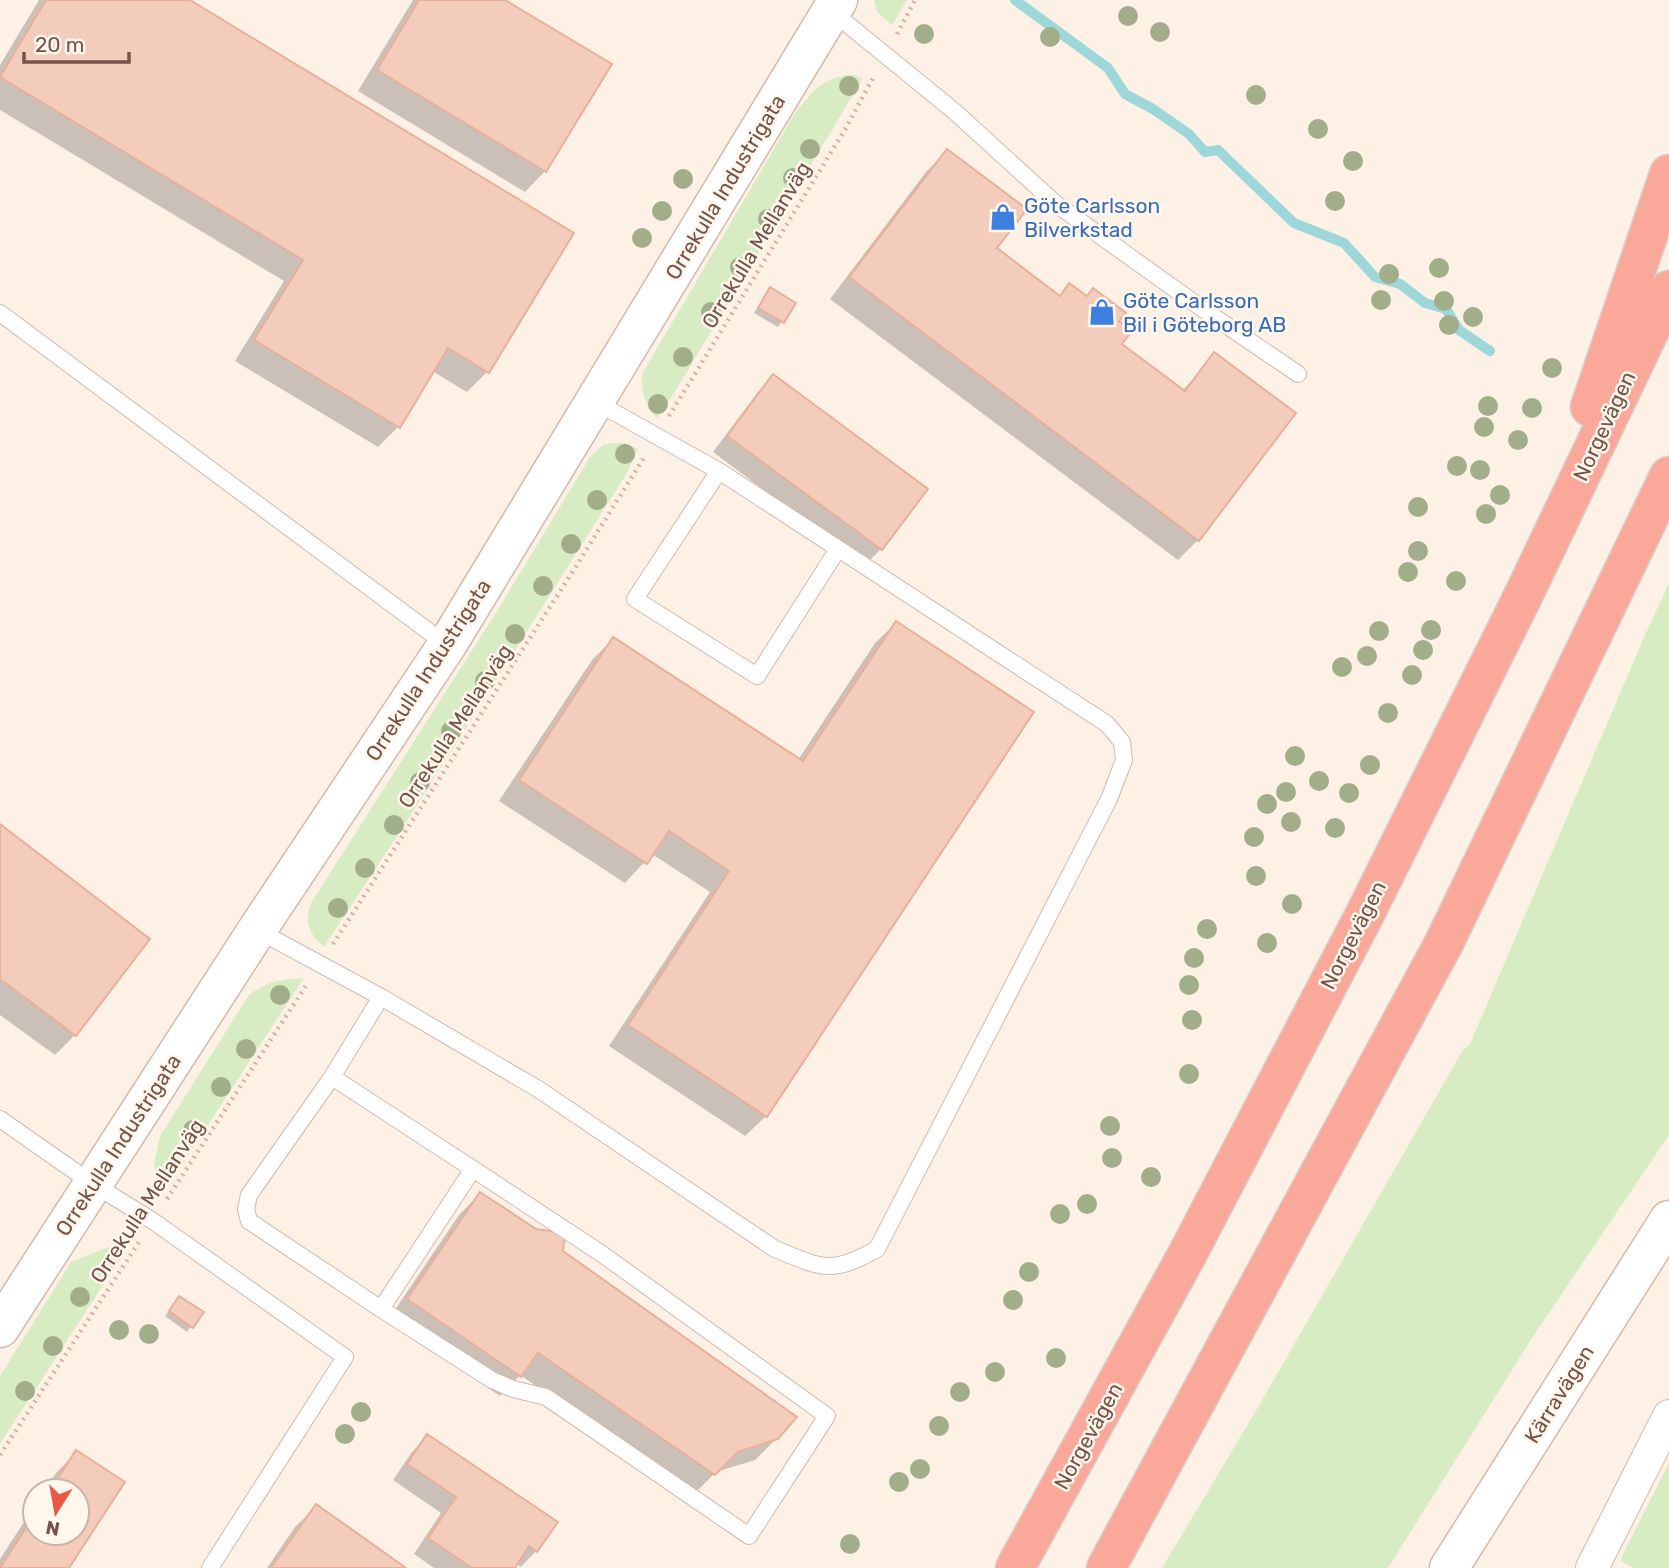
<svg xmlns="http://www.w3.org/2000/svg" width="1669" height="1568" font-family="Rubik,sans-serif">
	<rect width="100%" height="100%" fill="#fdf1e5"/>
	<path fill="#d8ecc3" d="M 874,0 L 907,0 L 892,25 L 877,12 Z
		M 854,75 L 863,78 L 673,395 L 657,418 C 644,405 641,392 642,374 L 795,113 C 814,90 823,76 854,75 Z
		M 613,443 L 625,443 L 638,449 L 627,473 L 407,821 L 324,947 C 309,934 304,921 311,903 L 499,608 L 590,457 L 603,445 Z
		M 1669,583 L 1669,1135 L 1530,1341 L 1388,1568 L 1162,1568 L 1257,1409 L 1463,1050 L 1470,1044 L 1645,635 Z
		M 304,978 L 170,1183 L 157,1181 L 154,1164 L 160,1136 L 249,995 C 266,981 283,979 304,978 Z
		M 131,1238 L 122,1256 L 0,1444 L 0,1376 L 71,1262 Z
		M 1669,1463 L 1669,1568 L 1634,1568 L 1621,1561 L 1621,1558 Z"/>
	<path fill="#0003" d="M 39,0 L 187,0 L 487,372 L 467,392 L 432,371 L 398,427 L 378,447 L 235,361 L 284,281 L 0,110 L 0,65 Z
		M 413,0 L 502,0 L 545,171 L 525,192 L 358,91 Z
		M 947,151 L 995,249 L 1058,297 L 1070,285 L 1117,321 L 1120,344 L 1182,391 L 1215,355 L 1198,540 L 1178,560 L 830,299 L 926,172 Z
		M 770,289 L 794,303 L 778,327 L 754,313 Z
		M 774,377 L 881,549 L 865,565 L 713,452 L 758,392 Z
		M 896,623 L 766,1116 L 745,1136 L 609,1046 L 710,892 L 652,854 L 625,883 L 499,801 L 592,660 L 613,639 L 798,760 L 875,643 Z
		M 0,826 L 75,1035 L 55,1055 L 0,1015 Z
		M 480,1194 L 777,1438 L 755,1460 L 716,1472 L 694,1494 L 520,1375 L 500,1396 L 388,1320 L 459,1215 Z
		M 175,1303 L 201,1313 L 187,1332 L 165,1316 Z
		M 428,1436 L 536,1551 L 521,1567 L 516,1563 L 513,1568 L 434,1568 L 414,1554 L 441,1513 L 393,1480 L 412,1452 Z
		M 77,1452 L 123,1482 L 67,1568 L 0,1568 L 0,1559 L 35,1505 L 35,1533 L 77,1533 L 77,1491 L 44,1491 L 56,1473 Z
		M 316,1507 L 403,1568 L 267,1568 L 295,1527 Z"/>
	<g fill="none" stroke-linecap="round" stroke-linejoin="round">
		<path stroke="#9ed7da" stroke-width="10" d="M 1015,0 L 1108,68 L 1125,94 L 1153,109 L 1189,134 L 1205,152 L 1218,150 L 1294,223 L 1344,243 L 1375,277 L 1400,284 L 1425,303 L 1446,309 L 1459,330 L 1490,351"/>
	</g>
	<path fill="#f4ccbc" stroke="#e7b09b" stroke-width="2" d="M 46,0 L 190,0 L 574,233 L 489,373 L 448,348 L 400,428 L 254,340 L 303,260 L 0,77 Z
		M 419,0 L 505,0 L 612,64 L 546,172 L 377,70 Z
		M 947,149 L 1027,209 L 997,248 L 1060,296 L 1069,283 L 1087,296 L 1093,288 L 1126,313 L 1119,321 L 1132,331 L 1122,344 L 1185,391 L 1214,352 L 1296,413 L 1199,541 L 849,277 Z
		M 770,287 L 796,303 L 784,323 L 758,308 Z
		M 773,374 L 928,489 L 882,550 L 727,436 Z
		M 896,621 L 1034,712 L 767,1117 L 628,1025 L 729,871 L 669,831 L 647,864 L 519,780 L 613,637 L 803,761 Z
		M 0,824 L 150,939 L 76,1036 L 0,979 Z
		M 480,1192 L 536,1229 L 565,1233 L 563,1251 L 797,1417 L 778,1439 L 738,1452 L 715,1475 L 538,1353 L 521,1377 L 407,1299 Z
		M 179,1296 L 204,1312 L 193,1328 L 169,1311 Z
		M 427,1434 L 558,1522 L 537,1552 L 529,1546 L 515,1568 L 472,1568 L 428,1538 L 456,1497 L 407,1464 Z
		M 76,1450 L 125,1482 L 69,1568 L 0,1568 L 35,1514 L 35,1533 L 77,1533 L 77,1491 L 50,1491 Z
		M 316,1504 L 406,1568 L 271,1568 Z"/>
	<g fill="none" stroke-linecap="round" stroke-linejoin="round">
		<defs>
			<path id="lane" d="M 830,10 L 954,111 L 1056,204 L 1207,312 L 1298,374
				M 0,313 L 447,645
				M 719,471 L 635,599 L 757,676 L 838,549
				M 257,930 L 381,997 L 538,1089 L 775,1249 C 822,1268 831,1275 877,1249 L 1109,799 L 1124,760 L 1122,742 L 1107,724 L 719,471 L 594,401
				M 332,1077 L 473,1169 L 381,1309 L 249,1221 L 246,1209 L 249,1195 L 332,1077 L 381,997
				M 0,1119 L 93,1184 L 153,1221 L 345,1357 L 210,1568
				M 381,1309 L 492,1380 L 513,1389 L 546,1397 L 749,1536 L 827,1416 L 602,1254 L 473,1169"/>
			<path id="street" d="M 1592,1568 L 1669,1416"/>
			<path id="secondary" d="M 0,1328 L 257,930 L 447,645 L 838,0
				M 1449,1568 L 1669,1220"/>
			<path id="highway" d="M 1590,407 L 1669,174
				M 1015,1568 L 1188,1253 L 1365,914 L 1526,590 L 1669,290
				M 1106,1568 L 1444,943 L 1669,476"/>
		</defs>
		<use href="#lane" stroke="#d1b9ad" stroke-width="18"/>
		<use href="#street" stroke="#d1b9ad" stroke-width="34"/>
		<use href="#secondary" stroke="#d5b9ab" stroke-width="41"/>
		<use href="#highway" stroke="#d9cfcc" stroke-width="41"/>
		<path stroke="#d9af9e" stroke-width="4.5" stroke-dasharray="2 5" stroke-linecap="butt" d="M 897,34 L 915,0
			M 669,416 L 846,128 L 873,78
			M 333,944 L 575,568 L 645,456
			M 167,1199 L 307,984
			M 0,1455 L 139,1242"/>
		<use href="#lane" stroke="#fff" stroke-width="16"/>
		<use href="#street" stroke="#fff" stroke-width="32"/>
		<use href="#secondary" stroke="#fff" stroke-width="38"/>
		<use href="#highway" stroke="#faa89a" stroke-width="38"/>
	</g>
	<g fill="#a1ae89">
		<circle cx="1128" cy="16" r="10"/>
		<circle cx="1160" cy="32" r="10"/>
		<circle cx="924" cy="34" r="10"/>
		<circle cx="1050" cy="37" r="10"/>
		<circle cx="849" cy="86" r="10"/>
		<circle cx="1256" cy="95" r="10"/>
		<circle cx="1318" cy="129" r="10"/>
		<circle cx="810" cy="149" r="10"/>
		<circle cx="1353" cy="161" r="10"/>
		<circle cx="793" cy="178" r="10"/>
		<circle cx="683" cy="179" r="10"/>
		<circle cx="1335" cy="201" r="10"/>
		<circle cx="662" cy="211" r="10"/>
		<circle cx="768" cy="219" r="10"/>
		<circle cx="642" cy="238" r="10"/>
		<circle cx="740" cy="267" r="10"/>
		<circle cx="1439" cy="268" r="10"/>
		<circle cx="1389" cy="274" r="10"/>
		<circle cx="1381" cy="300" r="10"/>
		<circle cx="1444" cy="301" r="10"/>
		<circle cx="711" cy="312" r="10"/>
		<circle cx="1473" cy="317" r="10"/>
		<circle cx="1449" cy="325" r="10"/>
		<circle cx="683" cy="357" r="10"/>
		<circle cx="1552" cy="368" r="10"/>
		<circle cx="658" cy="404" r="10"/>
		<circle cx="1488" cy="406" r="10"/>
		<circle cx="1532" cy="408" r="10"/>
		<circle cx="1484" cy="427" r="10"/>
		<circle cx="1518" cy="440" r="10"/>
		<circle cx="625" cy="454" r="10"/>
		<circle cx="1457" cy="466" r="10"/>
		<circle cx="1480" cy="470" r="10"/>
		<circle cx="1500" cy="495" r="10"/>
		<circle cx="597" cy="500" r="10"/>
		<circle cx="1418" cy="507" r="10"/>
		<circle cx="1486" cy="514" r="10"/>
		<circle cx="571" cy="544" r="10"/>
		<circle cx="1418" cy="551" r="10"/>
		<circle cx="1408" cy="572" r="10"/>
		<circle cx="1456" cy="581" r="10"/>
		<circle cx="543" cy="586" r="10"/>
		<circle cx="1431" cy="630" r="10"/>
		<circle cx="1379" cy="631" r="10"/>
		<circle cx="515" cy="634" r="10"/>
		<circle cx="1423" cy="650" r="10"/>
		<circle cx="1367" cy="656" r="10"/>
		<circle cx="1342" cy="667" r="10"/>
		<circle cx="1412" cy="675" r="10"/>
		<circle cx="485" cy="681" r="10"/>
		<circle cx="1388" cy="713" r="10"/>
		<circle cx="451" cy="731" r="10"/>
		<circle cx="1295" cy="756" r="10"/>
		<circle cx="1370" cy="765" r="10"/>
		<circle cx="1319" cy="781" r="10"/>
		<circle cx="420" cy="782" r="10"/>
		<circle cx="1286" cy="792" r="10"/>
		<circle cx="1349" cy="793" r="10"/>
		<circle cx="1267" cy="804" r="10"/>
		<circle cx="1291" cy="822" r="10"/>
		<circle cx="394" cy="825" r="10"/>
		<circle cx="1335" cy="828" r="10"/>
		<circle cx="1254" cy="837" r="10"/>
		<circle cx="365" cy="868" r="10"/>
		<circle cx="1256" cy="876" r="10"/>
		<circle cx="1292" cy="904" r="10"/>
		<circle cx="338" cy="908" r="10"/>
		<circle cx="1207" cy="929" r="10"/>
		<circle cx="1267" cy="943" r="10"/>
		<circle cx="1194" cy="958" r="10"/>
		<circle cx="1189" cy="985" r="10"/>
		<circle cx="280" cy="995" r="10"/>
		<circle cx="1192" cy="1020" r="10"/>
		<circle cx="246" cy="1049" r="10"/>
		<circle cx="1189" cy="1074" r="10"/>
		<circle cx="221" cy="1087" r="10"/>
		<circle cx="1110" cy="1126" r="10"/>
		<circle cx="193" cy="1130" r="10"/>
		<circle cx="1112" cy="1158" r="10"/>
		<circle cx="1151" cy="1177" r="10"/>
		<circle cx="1087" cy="1204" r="10"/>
		<circle cx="1060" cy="1214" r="10"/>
		<circle cx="1029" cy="1272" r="10"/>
		<circle cx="80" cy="1297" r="10"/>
		<circle cx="1013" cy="1300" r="10"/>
		<circle cx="119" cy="1330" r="10"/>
		<circle cx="149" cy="1334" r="10"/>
		<circle cx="53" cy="1346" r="10"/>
		<circle cx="1056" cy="1358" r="10"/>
		<circle cx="995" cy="1372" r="10"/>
		<circle cx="25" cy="1391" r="10"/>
		<circle cx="960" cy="1392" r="10"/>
		<circle cx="361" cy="1412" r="10"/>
		<circle cx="939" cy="1426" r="10"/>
		<circle cx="345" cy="1434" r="10"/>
		<circle cx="920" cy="1469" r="10"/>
		<circle cx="899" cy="1482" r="10"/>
		<circle cx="850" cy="1544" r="10"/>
	</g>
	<defs>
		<symbol id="shop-bare" viewBox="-9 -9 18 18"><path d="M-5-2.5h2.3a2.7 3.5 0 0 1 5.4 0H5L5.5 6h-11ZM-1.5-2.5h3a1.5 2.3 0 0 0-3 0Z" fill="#3f7fe0" stroke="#fff6ec" stroke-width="2.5" paint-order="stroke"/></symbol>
	</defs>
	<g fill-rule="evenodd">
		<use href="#shop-bare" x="984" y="198" width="38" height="38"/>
		<use href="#shop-bare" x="1083" y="293" width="38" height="38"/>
	</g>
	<g text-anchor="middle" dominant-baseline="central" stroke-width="5" stroke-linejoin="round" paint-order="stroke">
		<g font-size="21" fill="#775449" stroke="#fff6ec">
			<text transform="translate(725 187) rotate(-59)">Orrekulla Industrigata</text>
			<text transform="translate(756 245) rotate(-59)">Orrekulla Mellanväg</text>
			<text transform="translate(1604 426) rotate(-65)">Norgevägen</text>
			<text transform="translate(428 670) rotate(-57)">Orrekulla Industrigata</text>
			<text transform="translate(455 726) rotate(-57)">Orrekulla Mellanväg</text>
			<text transform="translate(1353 935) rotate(-63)">Norgevägen</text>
			<text transform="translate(118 1145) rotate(-57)">Orrekulla Industrigata</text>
			<text transform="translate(147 1201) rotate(-57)">Orrekulla Mellanväg</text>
			<text transform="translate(1559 1394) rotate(-58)">Kärravägen</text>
			<text transform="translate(1088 1436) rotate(-61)">Norgevägen</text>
		</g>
		<g font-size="21" fill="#366cbe" stroke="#fff6ec" text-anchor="start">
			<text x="1024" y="205">Göte Carlsson<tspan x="1024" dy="24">Bilverkstad</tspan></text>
			<text x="1123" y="300">Göte Carlsson<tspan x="1123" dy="24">Bil i Göteborg AB</tspan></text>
		</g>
	</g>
	<g transform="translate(56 1512) rotate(191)"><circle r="33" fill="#fff6ec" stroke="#c9b5ab" stroke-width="2"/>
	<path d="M0-5L12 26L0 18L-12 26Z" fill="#ec5846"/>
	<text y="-10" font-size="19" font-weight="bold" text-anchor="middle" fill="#775449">N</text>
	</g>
	<path d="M24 52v10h105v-10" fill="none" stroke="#775449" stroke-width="3.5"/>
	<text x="35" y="52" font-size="21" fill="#775449" stroke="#fff6ec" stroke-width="5" paint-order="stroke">20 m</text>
</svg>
